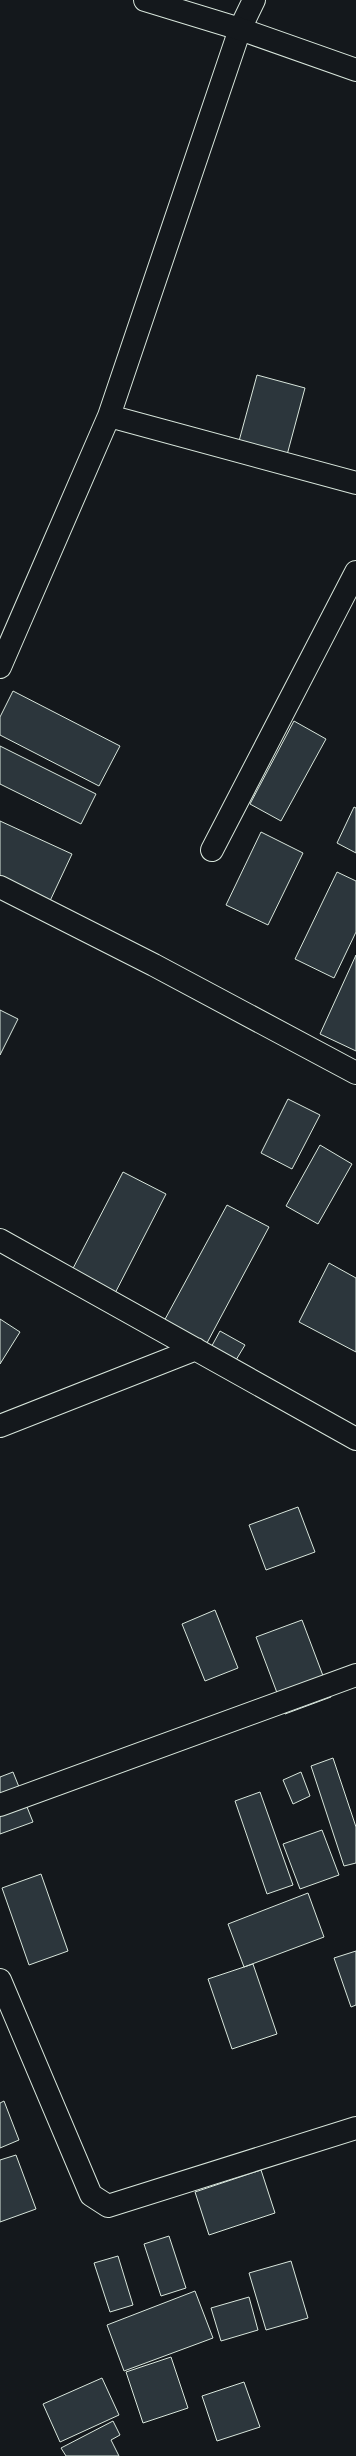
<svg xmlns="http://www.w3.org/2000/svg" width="356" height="2456" font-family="'Golos Text',sans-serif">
	<rect width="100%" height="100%" fill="#14181c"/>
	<path fill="#2c363c" stroke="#d8e6dc" d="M 257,375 L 305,388 L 287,455 L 239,441 Z
		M 13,691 L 120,746 L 99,786 L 0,735 L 0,717 Z
		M 294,721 L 326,739 L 281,821 L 250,804 Z
		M 0,746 L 96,794 L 81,824 L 0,784 Z
		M 354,807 L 356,808 L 356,853 L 337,843 Z
		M 0,821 L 72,854 L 49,903 L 0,880 Z
		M 261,832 L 303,853 L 268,925 L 226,905 Z
		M 337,872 L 356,881 L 356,932 L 334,978 L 295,959 Z
		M 356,955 L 356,1051 L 320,1034 Z
		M 0,1010 L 18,1019 L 0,1055 Z
		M 288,1099 L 320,1115 L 292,1169 L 261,1153 Z
		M 320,1145 L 352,1164 L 318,1224 L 286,1206 Z
		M 123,1172 L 166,1194 L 111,1301 L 68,1278 Z
		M 227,1205 L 269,1227 L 200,1356 L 157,1334 Z
		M 329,1263 L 356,1278 L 356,1352 L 299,1322 Z
		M 0,1319 L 20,1332 L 0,1364 Z
		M 220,1331 L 245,1345 L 227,1375 L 203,1362 Z
		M 298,1507 L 315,1552 L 266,1570 L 249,1525 Z
		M 215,1610 L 238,1668 L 205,1681 L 182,1624 Z
		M 302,1620 L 331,1697 L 285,1714 L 256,1637 Z
		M 333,1758 L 356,1827 L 356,1863 L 344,1866 L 311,1766 Z
		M 13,1772 L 33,1822 L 0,1834 L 0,1777 Z
		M 301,1772 L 310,1796 L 293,1804 L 283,1780 Z
		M 260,1792 L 293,1885 L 267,1894 L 235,1801 Z
		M 322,1830 L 339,1875 L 300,1889 L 283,1844 Z
		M 41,1874 L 68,1951 L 29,1965 L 2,1888 Z
		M 308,1893 L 324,1937 L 244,1967 L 228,1924 Z
		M 356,1951 L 356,2005 L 351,2007 L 334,1958 Z
		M 253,1964 L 277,2034 L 232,2049 L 208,1979 Z
		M 4,2101 L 19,2140 L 0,2148 L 0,2103 Z
		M 16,2155 L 36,2209 L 0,2222 L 0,2160 Z
		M 261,2170 L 275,2213 L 209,2235 L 195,2192 Z
		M 169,2236 L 186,2288 L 161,2296 L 144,2244 Z
		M 118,2256 L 133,2305 L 110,2312 L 94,2263 Z
		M 291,2261 L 308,2318 L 266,2330 L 249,2273 Z
		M 195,2291 L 213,2338 L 124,2371 L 107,2325 Z
		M 249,2297 L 258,2330 L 221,2341 L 211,2308 Z
		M 171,2357 L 188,2408 L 143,2423 L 126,2372 Z
		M 102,2378 L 119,2415 L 60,2442 L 43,2404 Z
		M 244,2382 L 260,2427 L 217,2441 L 202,2396 Z
		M 113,2421 L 120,2435 L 111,2440 L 119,2456 L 66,2456 L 61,2448 Z"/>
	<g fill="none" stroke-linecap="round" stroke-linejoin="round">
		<defs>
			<path id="minor" d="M 109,416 L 356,483
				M 0,667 L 109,416 L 240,29 L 254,0
				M 212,850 L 356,572
				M 0,887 L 154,965 L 356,1073
				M 0,1240 L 356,1439
				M 0,1426 L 196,1349
				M 0,1805 L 356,1675
				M 0,1980 L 91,2195 L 108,2206 L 356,2128"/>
			<path id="tertiary" d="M 145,0 L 240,29 L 356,70"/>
		</defs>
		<use href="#minor" stroke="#d8e6dc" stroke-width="24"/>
		<use href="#tertiary" stroke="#d8e6dc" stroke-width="24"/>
		<use href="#minor" stroke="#14181c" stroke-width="22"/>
		<use href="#tertiary" stroke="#14181c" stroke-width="22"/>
	</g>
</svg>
